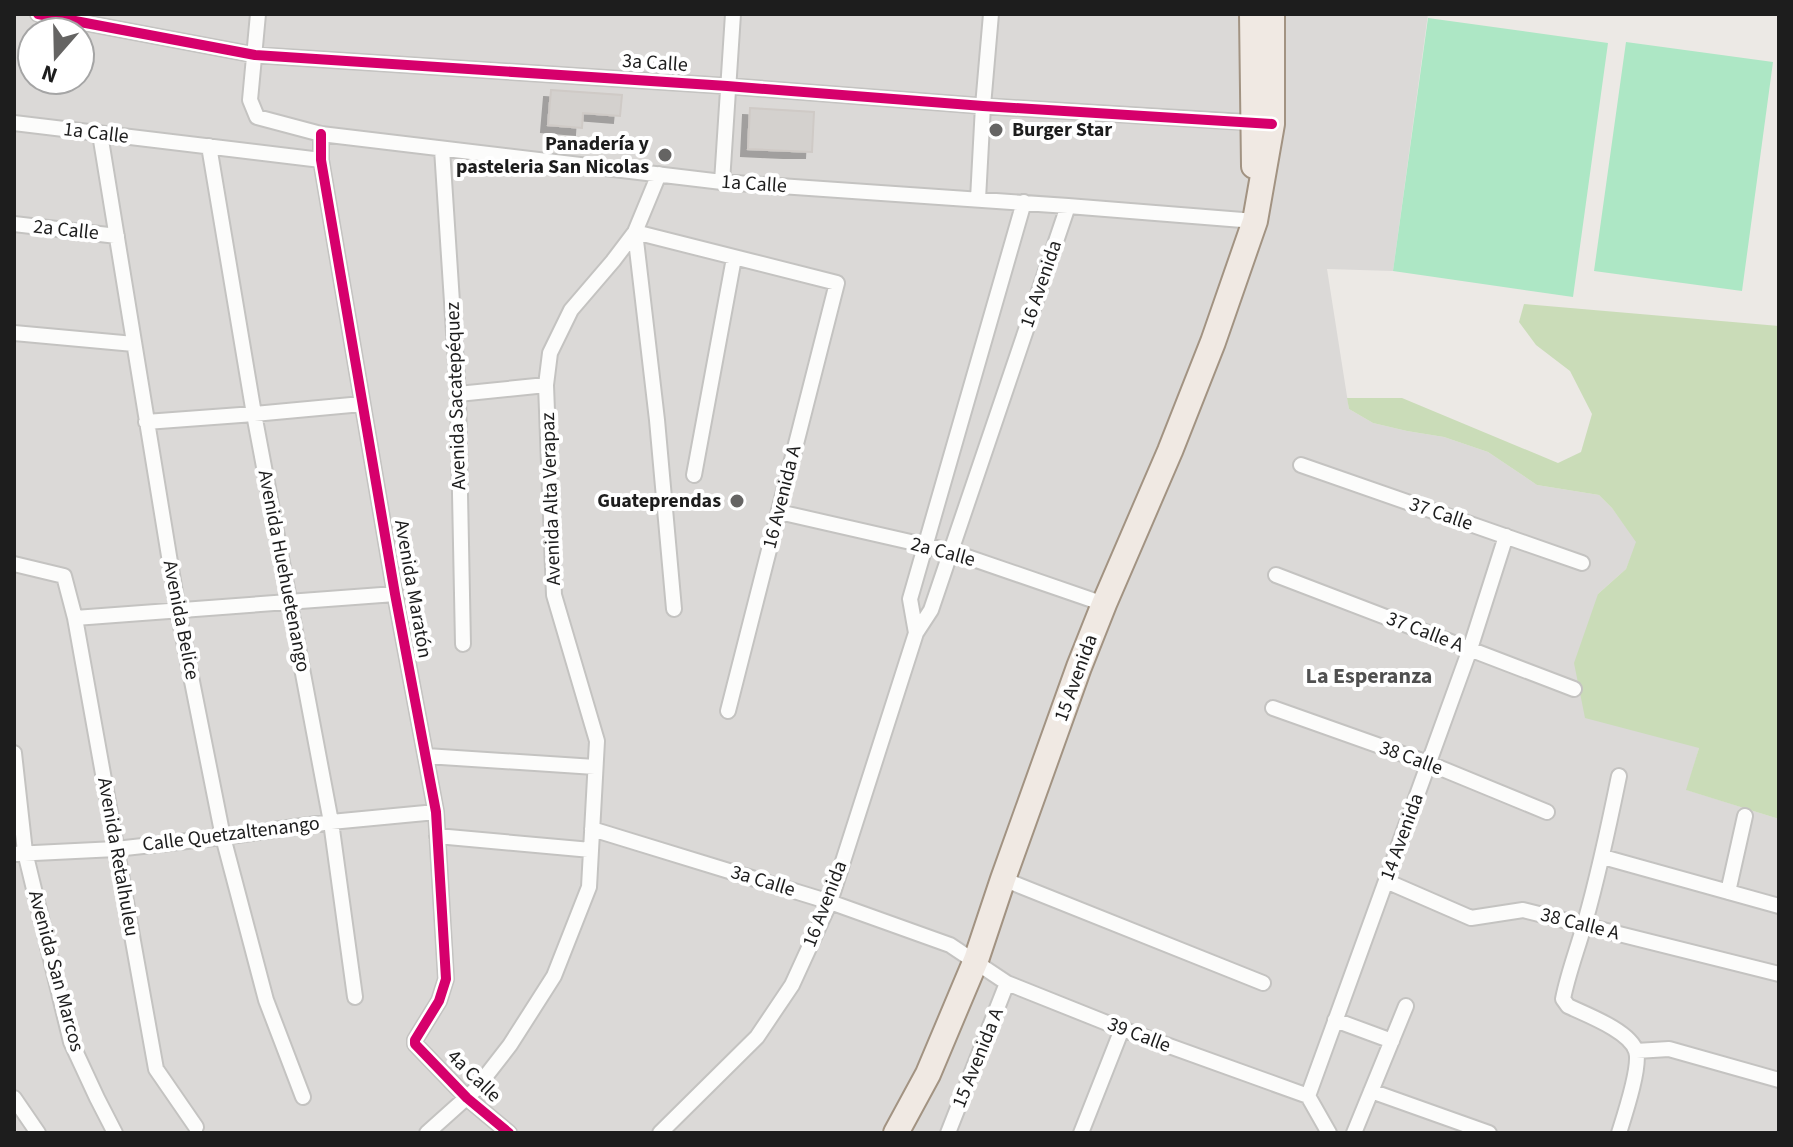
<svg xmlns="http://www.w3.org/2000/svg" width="1793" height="1147" font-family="'Source Sans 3',sans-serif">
	<defs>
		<filter id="shadow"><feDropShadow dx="-7" dy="7" stdDeviation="0" flood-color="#0004"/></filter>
	</defs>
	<rect width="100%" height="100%" fill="#ece9e5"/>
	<path fill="#dbd9d7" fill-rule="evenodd" d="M 14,14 L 1428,14 L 1393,271 L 1327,269 L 1349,409 L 1373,423 L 1407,431 L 1444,437 L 1488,452 L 1537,485 L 1599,495 L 1612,508 L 1637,542 L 1626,569 L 1598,594 L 1699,748 L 1687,790 L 1779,819 L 1779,1133 L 14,1133 ZM 32,32 L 80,32 L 80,80 L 32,80 Z"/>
	<path fill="#cadcb8" d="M 1524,304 L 1779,326 L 1779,819 L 1686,790 L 1699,748 L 1585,718 L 1574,663 L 1598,594 L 1626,569 L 1636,542 L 1612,508 L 1599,495 L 1537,485 L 1488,452 L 1444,437 L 1407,431 L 1373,423 L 1349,409 L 1347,398 L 1402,398 L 1558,463 L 1581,452 L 1592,414 L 1570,371 L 1536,345 L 1519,322 Z"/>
	<path fill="#ade7c5" d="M 1428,18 L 1608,43 L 1573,297 L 1393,271 Z
		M 1626,42 L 1773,62 L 1742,291 L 1594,271 Z"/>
	<path fill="#d4d1ce" stroke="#cfcac6" stroke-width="2" filter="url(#shadow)" d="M 551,90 L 622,95 L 620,116 L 583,113 L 582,128 L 548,125 Z
		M 750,108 L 814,112 L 812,152 L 748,149 Z"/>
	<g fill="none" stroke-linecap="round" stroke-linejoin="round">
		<defs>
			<path id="minor" d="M 38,14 L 255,55 L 727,86 L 983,106 L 1260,123
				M 258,14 L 250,100 L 257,117 L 321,134 L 722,182 L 1068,206 L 1255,221
				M 14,123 L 321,160
				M 100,134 L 178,611 L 223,837 L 266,1000 L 303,1097
				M 321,134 L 321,160 L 395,594 L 436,812 L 446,979 L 439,1001 L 415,1040 L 415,1044 L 467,1098 L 509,1133
				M 209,146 L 254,414 L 331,822 L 355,997
				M 442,149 L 458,394 L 463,644
				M 722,182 L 733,14
				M 978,199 L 983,106 L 991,14
				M 14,224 L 117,236
				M 14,333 L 134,344
				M 458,394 L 546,385
				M 146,422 L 254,414 L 362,404
				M 1301,465 L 1582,563
				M 694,475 L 734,258
				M 779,512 L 950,551 L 1104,604
				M 14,564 L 64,576 L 75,618 L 156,1069 L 196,1127
				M 1276,575 L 1574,689
				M 674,609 L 657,420 L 635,232 L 837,283 L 728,711
				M 75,618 L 395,594
				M 916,633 L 910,599 L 1024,202
				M 1273,708 L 1428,763 L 1547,812
				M 14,753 L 25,852 L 71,1042 L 97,1098 L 115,1133
				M 426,756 L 595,767
				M 1619,776 C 1609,825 1599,873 1585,922 C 1578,948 1568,973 1563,999 L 1568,1006 C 1587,1015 1630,1031 1636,1051 C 1641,1066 1624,1117 1619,1133
				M 592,829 L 830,902 L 950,945 L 1007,983 L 1122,1029 L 1308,1096
				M 437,836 L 591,850
				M 14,854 L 116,849 L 223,837 L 331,822 L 436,812
				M 1603,857 L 1779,906
				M 1003,879 L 1263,983
				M 1386,881 L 1471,918 L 1523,910 L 1779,974
				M 1728,892 L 1745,816
				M 1335,1020 L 1392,1041
				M 1636,1051 L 1669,1049 L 1779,1080
				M 1371,1091 L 1489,1133
				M 1308,1096 L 1470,649 L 1506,536
				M 1308,1096 L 1329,1133
				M 14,1098 L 38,1133
				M 427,1133 L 475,1090 L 510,1045 L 554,976 L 589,887 L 597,741 L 554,595 L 546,385 L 550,353 L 571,310 L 613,261 L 635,232 L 659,174
				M 660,1133 L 757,1037 L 792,985 L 830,902 L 916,633 L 931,610 L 1068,206
				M 948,1133 L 1007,983
				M 1081,1133 L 1122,1029
				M 1354,1133 L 1406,1006"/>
			<path id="primary" d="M 1252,14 L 1254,166
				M 896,1133 L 928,1074 L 976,960 L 1003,879 L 1079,667 L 1104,604 L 1170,451 L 1213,342 L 1255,221 L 1272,124 L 1272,14"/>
		</defs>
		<use href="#minor" stroke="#c4c3c1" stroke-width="18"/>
		<use href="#primary" stroke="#a29382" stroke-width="28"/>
		<use href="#minor" stroke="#fcfcfb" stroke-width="14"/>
		<use href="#primary" stroke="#f0e9e3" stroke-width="24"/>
		<defs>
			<path id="cycleway" d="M 38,14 L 255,55 L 727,86 L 983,106 L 1272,124
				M 321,134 L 321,160 L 395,594 L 436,812 L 446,979 L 439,1001 L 415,1040 L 415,1044 L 467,1098 L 509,1133"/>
		</defs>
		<use href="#cycleway" stroke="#fff" stroke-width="15"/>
		<use href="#cycleway" stroke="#d6006c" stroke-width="10"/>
	</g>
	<g fill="#656463" stroke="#fff" stroke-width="3">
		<circle cx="996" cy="130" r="8"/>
		<circle cx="665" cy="155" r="8"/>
		<circle cx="737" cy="501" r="8"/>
	</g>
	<g text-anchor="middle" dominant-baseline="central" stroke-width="8" stroke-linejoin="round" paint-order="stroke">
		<g font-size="20" fill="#1d1d1d" stroke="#fff">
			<text transform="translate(655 63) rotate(4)">3a Calle</text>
			<text transform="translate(96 133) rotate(7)">1a Calle</text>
			<text transform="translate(754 184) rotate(4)">1a Calle</text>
			<text transform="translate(66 230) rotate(6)">2a Calle</text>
			<text transform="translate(1041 284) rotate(-71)">16 Avenida</text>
			<text transform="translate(456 396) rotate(-92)">Avenida Sacatepéquez</text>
			<text transform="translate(782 497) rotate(-76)">16 Avenida A</text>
			<text transform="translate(551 499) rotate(-92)">Avenida Alta Verapaz</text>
			<text transform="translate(1441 514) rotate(19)">37 Calle</text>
			<text transform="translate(943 552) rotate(15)">2a Calle</text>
			<text transform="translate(284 571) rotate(79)">Avenida Huehuetenango</text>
			<text transform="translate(413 589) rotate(80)">Avenida Maratón</text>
			<text transform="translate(181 620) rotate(79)">Avenida Belice</text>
			<text transform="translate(1425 632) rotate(21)">37 Calle A</text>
			<text transform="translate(1076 678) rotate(-70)">15 Avenida</text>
			<text transform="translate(1411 758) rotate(20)">38 Calle</text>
			<text transform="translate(231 834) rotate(-7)">Calle Quetzaltenango</text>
			<text transform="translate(1402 837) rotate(-70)">14 Avenida</text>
			<text transform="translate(118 857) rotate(80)">Avenida Retalhuleu</text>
			<text transform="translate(763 881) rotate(17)">3a Calle</text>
			<text transform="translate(825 904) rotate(-69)">16 Avenida</text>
			<text transform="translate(1580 924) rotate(14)">38 Calle A</text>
			<text transform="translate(56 971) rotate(75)">Avenida San Marcos</text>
			<text transform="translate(1139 1035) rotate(21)">39 Calle</text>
			<text transform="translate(978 1058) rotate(-68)">15 Avenida A</text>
			<text transform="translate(474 1076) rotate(44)">4a Calle</text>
		</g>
		<g font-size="20" font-weight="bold" fill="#1d1d1d" stroke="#fff" text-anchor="end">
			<text x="1012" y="130" text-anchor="start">Burger Star</text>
			<text x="649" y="144">Panadería y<tspan x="649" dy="23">pasteleria San Nicolas</tspan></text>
			<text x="721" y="501">Guateprendas</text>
		</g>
		<g font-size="22" font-weight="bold" fill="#505050" stroke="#fff">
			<text x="1369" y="676">La Esperanza</text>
		</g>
	</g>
	<rect width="1793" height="1147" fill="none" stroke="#1d1d1d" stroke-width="32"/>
	<g transform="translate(56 56) rotate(200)"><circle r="38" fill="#ffffff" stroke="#a5a5a5" stroke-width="2"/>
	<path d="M0-6L14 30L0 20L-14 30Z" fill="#656463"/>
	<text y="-12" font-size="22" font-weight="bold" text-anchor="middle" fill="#1d1d1d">N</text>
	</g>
</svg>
